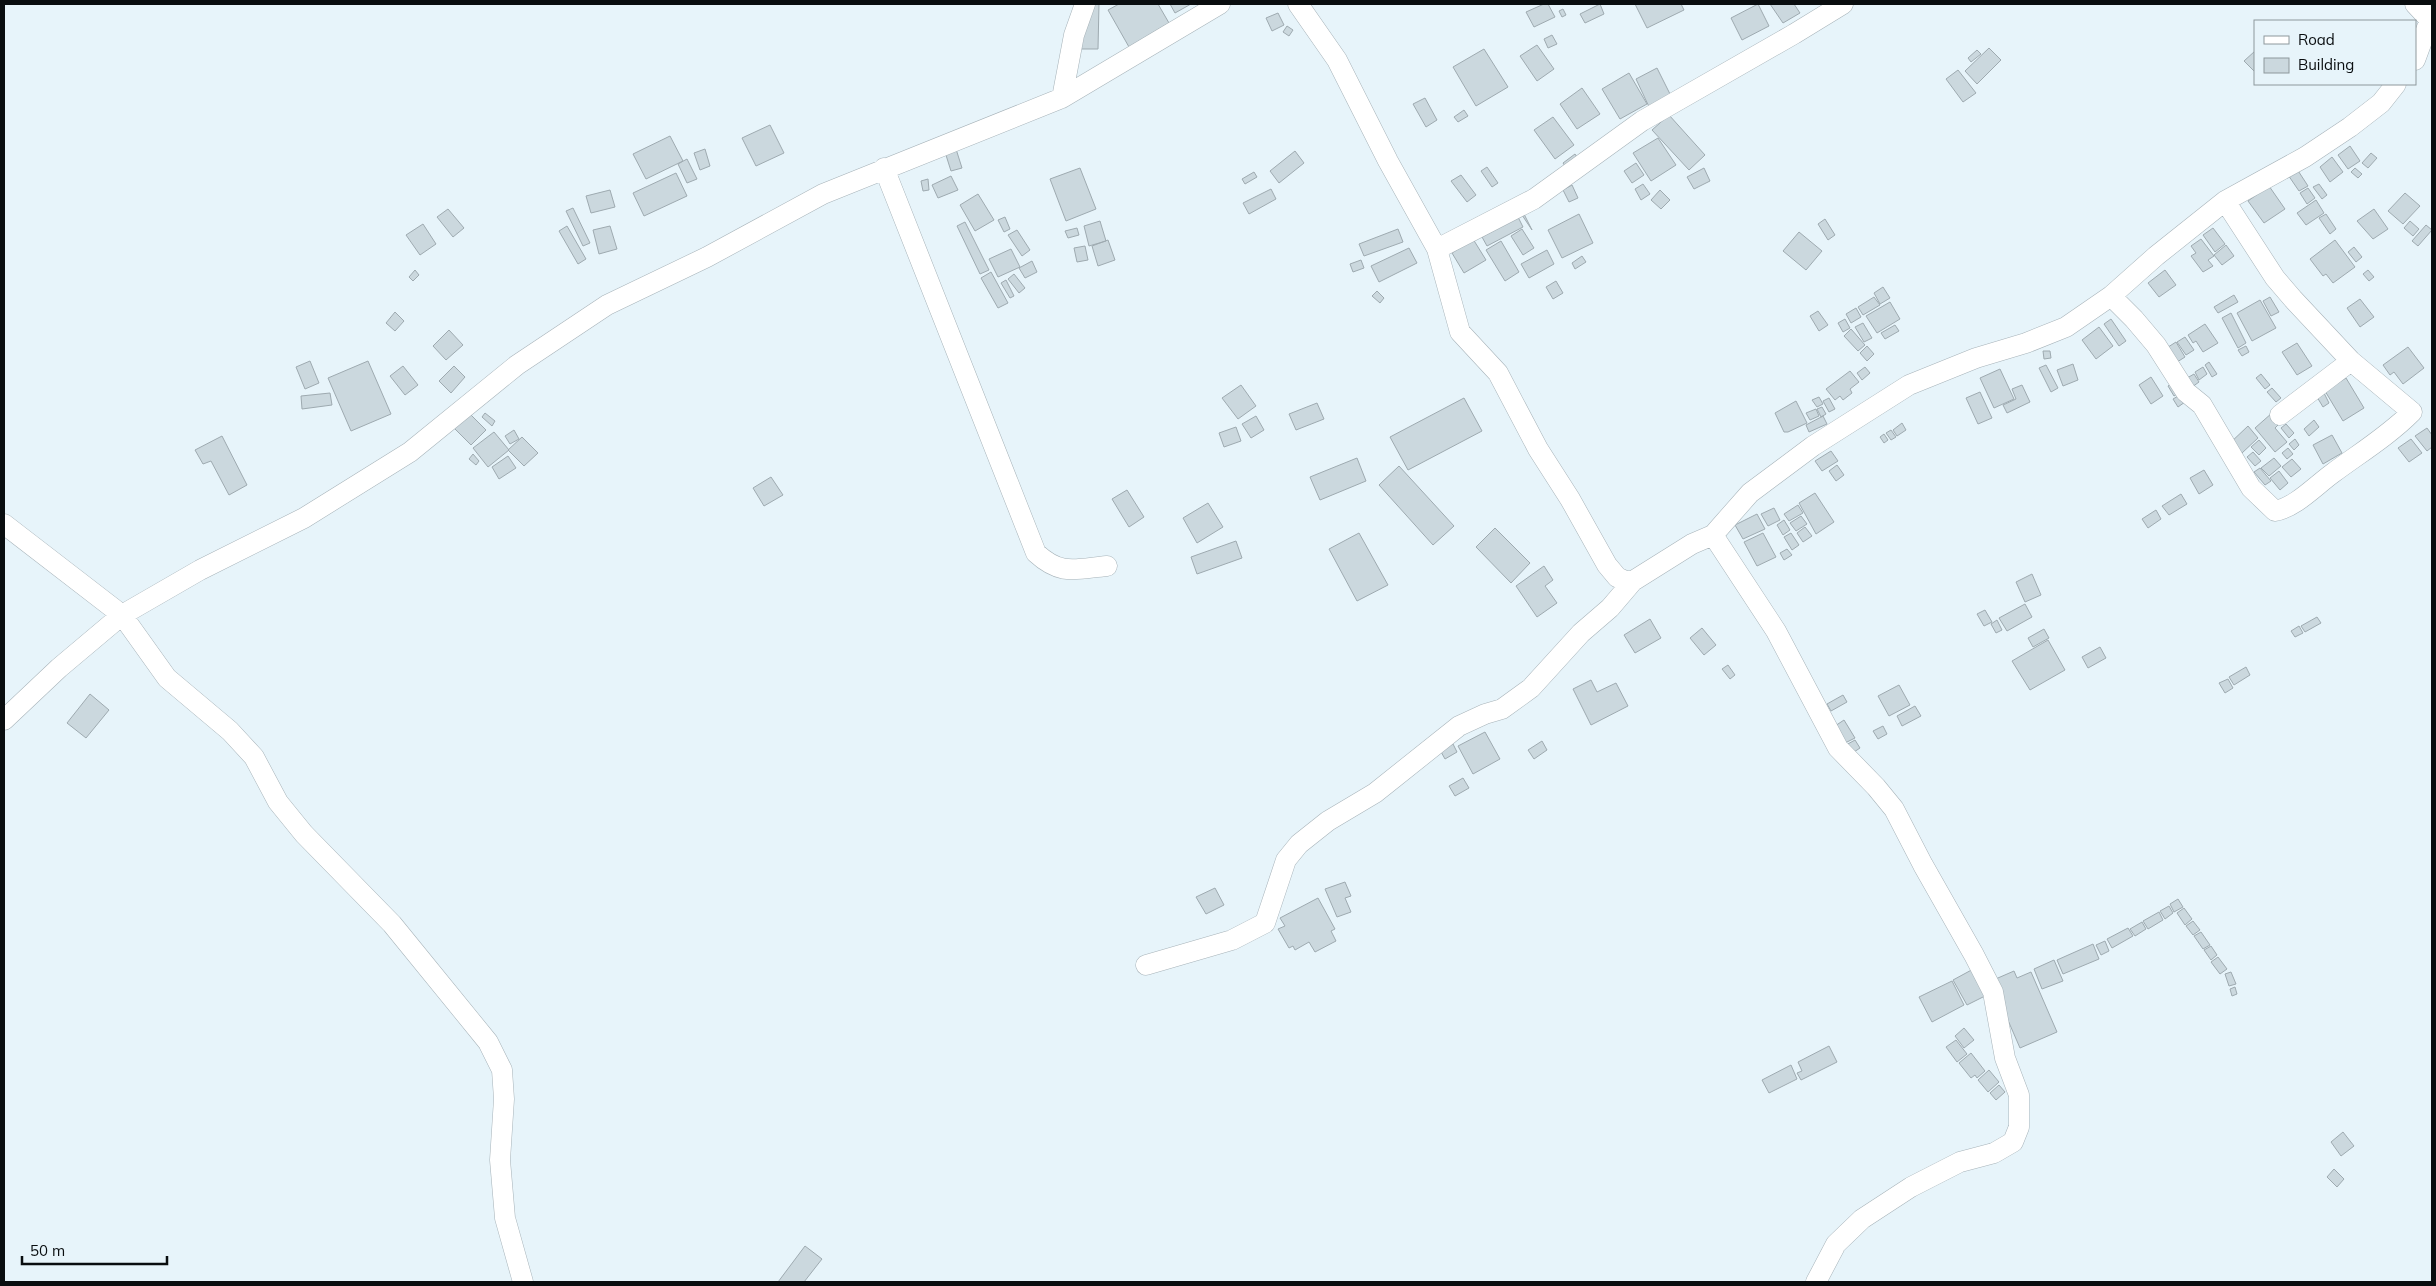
<svg xmlns="http://www.w3.org/2000/svg" width="2436" height="1286" font-family="Mulish,sans-serif">
	<rect width="100%" height="100%" fill="#e7f4fa"/>
	<path fill="#cbd8de" stroke="#9eaab0" d="M 1077,4 L 1099,4 L 1098,49 L 1077,49 Z
		M 1119,4 L 1158,4 L 1169,23 L 1129,47 L 1108,10 Z
		M 1170,4 L 1191,4 L 1175,13 Z
		M 1544,4 L 1548,4 L 1555,17 L 1534,27 L 1526,12 Z
		M 1600,4 L 1604,14 L 1585,23 L 1580,14 Z
		M 1635,4 L 1681,4 L 1684,10 L 1647,28 Z
		M 1758,4 L 1769,26 L 1742,40 L 1731,18 Z
		M 1770,4 L 1794,4 L 1800,13 L 1783,23 Z
		M 1563,9 L 1566,15 L 1562,17 L 1559,11 Z
		M 1278,13 L 1284,25 L 1272,31 L 1266,18 Z
		M 1287,26 L 1293,30 L 1289,36 L 1283,32 Z
		M 1552,35 L 1557,44 L 1548,48 L 1544,39 Z
		M 1537,45 L 1554,69 L 1537,81 L 1520,56 Z
		M 1989,48 L 2001,60 L 1977,84 L 1965,71 Z
		M 1484,49 L 1508,87 L 1476,106 L 1453,67 Z
		M 1977,50 L 1981,54 L 1971,62 L 1968,58 Z
		M 2255,51 L 2255,72 L 2244,61 Z
		M 1657,68 L 1673,100 L 1651,111 L 1636,79 Z
		M 1958,70 L 1976,93 L 1963,102 L 1946,79 Z
		M 1629,73 L 1647,104 L 1620,119 L 1602,89 Z
		M 1582,88 L 1600,114 L 1577,129 L 1560,104 Z
		M 1425,98 L 1437,120 L 1426,127 L 1413,104 Z
		M 1464,110 L 1468,116 L 1458,122 L 1454,117 Z
		M 1669,115 L 1705,155 L 1689,170 L 1652,130 Z
		M 1553,117 L 1574,145 L 1555,159 L 1534,130 Z
		M 770,125 L 784,153 L 756,166 L 742,138 Z
		M 670,136 L 683,161 L 646,179 L 633,154 Z
		M 1658,138 L 1676,165 L 1651,181 L 1633,153 Z
		M 2350,146 L 2360,161 L 2348,169 L 2338,155 Z
		M 705,149 L 710,166 L 700,170 L 694,153 Z
		M 956,149 L 962,168 L 951,171 L 945,152 Z
		M 1295,151 L 1304,163 L 1279,183 L 1270,171 Z
		M 2371,153 L 2377,158 L 2368,168 L 2362,163 Z
		M 1575,154 L 1579,160 L 1567,169 L 1563,163 Z
		M 2332,157 L 2343,172 L 2330,182 L 2320,167 Z
		M 687,159 L 697,179 L 687,183 L 678,164 Z
		M 1636,163 L 1644,175 L 1632,183 L 1624,171 Z
		M 2295,166 L 2308,186 L 2299,191 L 2286,172 Z
		M 1487,167 L 1498,183 L 1492,187 L 1481,171 Z
		M 1080,168 L 1096,209 L 1066,221 L 1050,179 Z
		M 1704,168 L 1710,181 L 1694,189 L 1687,177 Z
		M 2355,168 L 2362,174 L 2358,178 L 2351,172 Z
		M 1254,172 L 1257,177 L 1245,184 L 1242,179 Z
		M 676,173 L 687,196 L 644,216 L 633,193 Z
		M 1461,175 L 1476,195 L 1467,202 L 1451,181 Z
		M 951,176 L 958,190 L 938,198 L 932,185 Z
		M 928,179 L 929,190 L 923,191 L 921,181 Z
		M 1643,184 L 1650,194 L 1641,200 L 1635,189 Z
		M 2319,184 L 2327,195 L 2322,199 L 2313,187 Z
		M 1572,185 L 1578,198 L 1569,202 L 1563,190 Z
		M 2269,186 L 2285,209 L 2264,223 L 2248,201 Z
		M 2308,188 L 2315,198 L 2307,204 L 2300,193 Z
		M 1271,189 L 1276,199 L 1249,214 L 1243,203 Z
		M 610,190 L 615,207 L 591,213 L 586,196 Z
		M 1660,190 L 1670,200 L 1661,209 L 1651,200 Z
		M 2405,193 L 2420,206 L 2403,224 L 2388,211 Z
		M 978,194 L 994,220 L 975,231 L 960,205 Z
		M 2316,200 L 2324,213 L 2306,225 L 2297,213 Z
		M 573,208 L 590,243 L 583,246 L 566,211 Z
		M 448,209 L 464,228 L 453,237 L 437,217 Z
		M 2374,209 L 2388,229 L 2373,239 L 2357,221 Z
		M 1524,214 L 1532,230 L 1522,215 Z
		M 1579,214 L 1593,243 L 1562,258 L 1548,230 Z
		M 2326,214 L 2336,229 L 2330,234 L 2319,218 Z
		M 1005,217 L 1010,229 L 1004,232 L 998,220 Z
		M 1518,217 L 1523,227 L 1487,246 L 1482,237 Z
		M 1825,219 L 1835,235 L 1828,240 L 1818,224 Z
		M 1100,221 L 1106,241 L 1089,246 L 1084,226 Z
		M 2410,221 L 2419,229 L 2413,236 L 2404,228 Z
		M 965,222 L 989,270 L 980,274 L 957,226 Z
		M 423,224 L 436,244 L 420,255 L 406,235 Z
		M 2426,225 L 2432,230 L 2418,246 L 2412,241 Z
		M 567,226 L 586,259 L 578,264 L 559,231 Z
		M 610,226 L 617,249 L 599,254 L 593,230 Z
		M 1077,228 L 1079,235 L 1068,238 L 1065,231 Z
		M 2213,228 L 2225,244 L 2215,252 L 2203,235 Z
		M 1398,229 L 1403,242 L 1364,256 L 1359,244 Z
		M 1522,229 L 1534,248 L 1523,255 L 1511,236 Z
		M 1017,230 L 1030,250 L 1022,256 L 1008,235 Z
		M 1799,232 L 1822,251 L 1806,270 L 1783,251 Z
		M 1473,239 L 1486,260 L 1464,273 L 1452,253 Z
		M 2201,239 L 2214,256 L 2208,260 L 2213,266 L 2203,272 L 2191,256 L 2196,253 L 2191,246 Z
		M 1108,240 L 1115,260 L 1098,266 L 1092,246 Z
		M 2335,240 L 2355,267 L 2333,283 L 2326,274 L 2323,276 L 2310,259 Z
		M 1501,241 L 1519,272 L 1505,281 L 1486,250 Z
		M 2226,245 L 2234,256 L 2222,265 L 2214,255 Z
		M 1085,246 L 1088,260 L 1077,262 L 1074,248 Z
		M 2354,247 L 2362,257 L 2356,262 L 2348,252 Z
		M 1409,248 L 1417,263 L 1379,282 L 1371,266 Z
		M 1011,249 L 1020,267 L 998,277 L 989,259 Z
		M 1547,250 L 1554,264 L 1529,278 L 1521,264 Z
		M 1582,256 L 1586,262 L 1575,269 L 1572,263 Z
		M 1361,260 L 1364,268 L 1353,272 L 1350,264 Z
		M 1032,261 L 1037,272 L 1025,278 L 1019,268 Z
		M 415,270 L 419,275 L 413,281 L 409,277 Z
		M 2165,270 L 2176,285 L 2159,297 L 2148,283 Z
		M 2368,270 L 2374,277 L 2369,281 L 2363,274 Z
		M 991,272 L 1008,303 L 998,308 L 981,278 Z
		M 1014,274 L 1025,288 L 1019,293 L 1008,279 Z
		M 1006,280 L 1014,296 L 1010,298 L 1001,283 Z
		M 1556,281 L 1563,293 L 1553,299 L 1546,287 Z
		M 1883,287 L 1890,298 L 1880,304 L 1874,293 Z
		M 1377,291 L 1384,298 L 1380,303 L 1372,296 Z
		M 2234,295 L 2238,302 L 2218,313 L 2214,307 Z
		M 1874,297 L 1880,305 L 1863,315 L 1858,307 Z
		M 2270,297 L 2279,312 L 2271,316 L 2263,301 Z
		M 2360,299 L 2374,317 L 2360,327 L 2347,308 Z
		M 2260,300 L 2276,328 L 2252,341 L 2237,313 Z
		M 1890,302 L 1900,319 L 1877,333 L 1866,316 Z
		M 1856,308 L 1861,317 L 1851,323 L 1846,314 Z
		M 1818,311 L 1828,325 L 1819,331 L 1810,316 Z
		M 395,312 L 404,321 L 395,331 L 386,323 Z
		M 2231,313 L 2246,343 L 2238,348 L 2222,318 Z
		M 1845,319 L 1850,328 L 1843,332 L 1838,323 Z
		M 2111,319 L 2126,341 L 2119,346 L 2104,324 Z
		M 1863,323 L 1872,338 L 1864,342 L 1855,327 Z
		M 2205,324 L 2218,343 L 2203,352 L 2196,341 L 2193,343 L 2188,335 Z
		M 1895,325 L 1899,331 L 1885,339 L 1881,333 Z
		M 2099,327 L 2113,346 L 2096,359 L 2082,340 Z
		M 1851,329 L 1865,345 L 1858,351 L 1844,336 Z
		M 449,330 L 463,345 L 446,360 L 433,346 Z
		M 2185,337 L 2194,350 L 2186,355 L 2177,342 Z
		M 2176,342 L 2185,357 L 2174,364 L 2165,349 Z
		M 2297,343 L 2312,366 L 2297,375 L 2282,352 Z
		M 1867,346 L 1874,354 L 1867,361 L 1860,353 Z
		M 2246,346 L 2249,352 L 2242,356 L 2238,350 Z
		M 2408,347 L 2424,368 L 2403,384 L 2394,372 L 2390,375 L 2383,365 Z
		M 2043,351 L 2050,351 L 2051,358 L 2044,359 Z
		M 310,361 L 319,383 L 305,389 L 296,367 Z
		M 368,361 L 391,414 L 351,431 L 328,378 Z
		M 2209,362 L 2217,374 L 2212,377 L 2205,365 Z
		M 2073,364 L 2078,380 L 2063,386 L 2057,370 Z
		M 2046,365 L 2058,388 L 2051,392 L 2039,368 Z
		M 403,366 L 418,385 L 405,395 L 390,376 Z
		M 454,366 L 465,377 L 451,393 L 439,381 Z
		M 1865,367 L 1870,373 L 1862,380 L 1857,373 Z
		M 2203,367 L 2207,374 L 2199,380 L 2195,372 Z
		M 2000,369 L 2014,399 L 1994,408 L 1980,378 Z
		M 1850,371 L 1859,382 L 1850,389 L 1852,393 L 1843,400 L 1840,396 L 1835,400 L 1826,389 Z
		M 2194,374 L 2199,382 L 2188,390 L 2182,381 Z
		M 2261,374 L 2270,385 L 2265,389 L 2256,378 Z
		M 2151,377 L 2163,396 L 2151,404 L 2139,385 Z
		M 2346,378 L 2364,408 L 2343,421 L 2325,391 Z
		M 2176,380 L 2183,390 L 2174,396 L 2168,386 Z
		M 1241,385 L 1256,406 L 1238,419 L 1222,398 Z
		M 2022,385 L 2030,402 L 2007,413 L 2003,405 L 2016,399 L 2012,389 Z
		M 2272,388 L 2281,398 L 2276,402 L 2267,392 Z
		M 1980,392 L 1992,418 L 1978,424 L 1966,398 Z
		M 330,393 L 332,405 L 302,409 L 301,396 Z
		M 2324,393 L 2329,403 L 2323,407 L 2317,397 Z
		M 2180,395 L 2185,402 L 2178,407 L 2173,399 Z
		M 1819,397 L 1823,404 L 1817,407 L 1812,400 Z
		M 1464,398 L 1482,431 L 1408,470 L 1390,437 Z
		M 1829,398 L 1835,409 L 1829,412 L 1823,401 Z
		M 1796,401 L 1807,423 L 1788,432 L 1784,432 L 1775,413 Z
		M 1317,403 L 1324,419 L 1296,430 L 1289,414 Z
		M 1822,407 L 1826,414 L 1821,417 L 1817,409 Z
		M 1816,409 L 1819,416 L 1810,420 L 1806,413 Z
		M 467,411 L 486,430 L 471,445 L 452,426 Z
		M 485,413 L 495,421 L 492,426 L 482,417 Z
		M 2272,413 L 2280,423 L 2275,428 L 2287,442 L 2275,452 L 2255,428 Z
		M 1256,416 L 1264,430 L 1251,438 L 1242,424 Z
		M 1823,416 L 1827,424 L 1809,432 L 1806,425 Z
		M 2314,420 L 2319,427 L 2309,436 L 2304,429 Z
		M 1902,423 L 1906,430 L 1897,436 L 1893,430 Z
		M 2286,424 L 2294,433 L 2289,438 L 2281,428 Z
		M 2248,426 L 2258,438 L 2242,453 L 2229,444 Z
		M 1236,427 L 1241,441 L 1224,447 L 1219,433 Z
		M 2427,428 L 2432,435 L 2432,447 L 2427,451 L 2415,436 Z
		M 514,430 L 519,439 L 510,444 L 505,436 Z
		M 1891,430 L 1896,437 L 1891,440 L 1886,433 Z
		M 494,432 L 509,450 L 488,467 L 473,448 Z
		M 1884,434 L 1888,440 L 1884,443 L 1880,437 Z
		M 2332,435 L 2342,453 L 2323,464 L 2313,445 Z
		M 222,436 L 247,485 L 229,495 L 211,461 L 203,464 L 195,450 Z
		M 522,437 L 538,453 L 524,466 L 508,450 Z
		M 2295,439 L 2299,445 L 2294,450 L 2289,444 Z
		M 2411,439 L 2422,453 L 2409,462 L 2398,448 Z
		M 2259,440 L 2266,448 L 2259,455 L 2251,447 Z
		M 2288,448 L 2293,454 L 2287,459 L 2282,453 Z
		M 1831,451 L 1838,461 L 1822,471 L 1815,461 Z
		M 2253,452 L 2261,461 L 2255,466 L 2247,457 Z
		M 473,454 L 479,461 L 476,465 L 469,459 Z
		M 508,456 L 516,468 L 499,479 L 492,467 Z
		M 1357,458 L 1366,481 L 1320,500 L 1310,477 Z
		M 2274,458 L 2281,466 L 2269,476 L 2261,468 Z
		M 2292,459 L 2301,469 L 2291,477 L 2282,467 Z
		M 1837,465 L 1844,475 L 1836,481 L 1829,471 Z
		M 1399,466 L 1454,526 L 1433,545 L 1379,485 Z
		M 2260,468 L 2271,481 L 2265,485 L 2254,472 Z
		M 2204,470 L 2213,485 L 2199,494 L 2190,478 Z
		M 2279,471 L 2288,483 L 2280,490 L 2270,478 Z
		M 771,477 L 783,495 L 764,506 L 753,488 Z
		M 1127,490 L 1144,517 L 1129,527 L 1112,499 Z
		M 1815,493 L 1834,522 L 1816,534 L 1799,503 Z
		M 2181,494 L 2187,504 L 2169,515 L 2162,506 Z
		M 1208,503 L 1223,527 L 1197,543 L 1183,518 Z
		M 1798,505 L 1803,513 L 1789,521 L 1784,514 Z
		M 1774,508 L 1780,520 L 1768,526 L 1761,514 Z
		M 2156,510 L 2161,519 L 2148,528 L 2142,519 Z
		M 1757,514 L 1765,529 L 1743,539 L 1735,525 Z
		M 1801,516 L 1807,524 L 1796,531 L 1790,523 Z
		M 1784,520 L 1790,530 L 1783,535 L 1777,525 Z
		M 1805,527 L 1812,536 L 1803,542 L 1797,533 Z
		M 1495,528 L 1530,563 L 1511,583 L 1476,547 Z
		M 1359,533 L 1388,585 L 1357,601 L 1329,549 Z
		M 1763,533 L 1776,557 L 1757,566 L 1744,542 Z
		M 1791,533 L 1799,545 L 1792,550 L 1784,537 Z
		M 1236,541 L 1242,558 L 1197,574 L 1191,557 Z
		M 1787,549 L 1792,555 L 1784,560 L 1780,553 Z
		M 1544,566 L 1553,580 L 1545,586 L 1557,603 L 1537,617 L 1516,586 Z
		M 2032,574 L 2041,595 L 2025,602 L 2016,582 Z
		M 2025,604 L 2032,617 L 2007,631 L 1999,618 Z
		M 1985,610 L 1992,622 L 1984,626 L 1977,614 Z
		M 2317,617 L 2321,623 L 2305,632 L 2301,626 Z
		M 1650,619 L 1661,638 L 1635,653 L 1624,635 Z
		M 1997,620 L 2002,630 L 1996,633 L 1991,624 Z
		M 2299,626 L 2303,633 L 2295,637 L 2291,631 Z
		M 1702,628 L 1716,645 L 1704,655 L 1690,638 Z
		M 2044,629 L 2049,638 L 2033,647 L 2028,638 Z
		M 2048,640 L 2065,670 L 2030,690 L 2012,661 Z
		M 2100,647 L 2106,658 L 2088,668 L 2082,657 Z
		M 1728,665 L 1735,675 L 1730,679 L 1722,669 Z
		M 2246,667 L 2250,675 L 2234,685 L 2229,677 Z
		M 2228,679 L 2233,688 L 2225,693 L 2219,683 Z
		M 1591,680 L 1597,692 L 1616,683 L 1628,706 L 1591,725 L 1573,689 Z
		M 1899,685 L 1910,705 L 1889,716 L 1878,696 Z
		M 90,694 L 109,710 L 86,738 L 67,723 Z
		M 1843,695 L 1847,702 L 1831,711 L 1827,704 Z
		M 1915,706 L 1921,716 L 1902,726 L 1897,716 Z
		M 1844,720 L 1855,738 L 1845,743 L 1835,726 Z
		M 1883,726 L 1887,734 L 1878,739 L 1873,731 Z
		M 1485,732 L 1500,759 L 1473,774 L 1458,746 Z
		M 1855,740 L 1860,748 L 1851,754 L 1846,745 Z
		M 1542,741 L 1547,750 L 1534,759 L 1528,750 Z
		M 1453,744 L 1457,752 L 1445,759 L 1440,750 Z
		M 1463,778 L 1469,788 L 1455,796 L 1449,786 Z
		M 1345,882 L 1351,896 L 1345,898 L 1351,912 L 1337,917 L 1325,889 Z
		M 1215,888 L 1224,905 L 1206,914 L 1196,897 Z
		M 1318,898 L 1335,929 L 1331,931 L 1336,941 L 1315,952 L 1309,942 L 1295,950 L 1293,946 L 1289,948 L 1278,929 L 1285,926 L 1280,918 Z
		M 2178,899 L 2183,907 L 2174,912 L 2170,904 Z
		M 2169,906 L 2173,913 L 2165,919 L 2160,911 Z
		M 2184,908 L 2192,919 L 2185,925 L 2177,913 Z
		M 2159,912 L 2163,920 L 2148,929 L 2143,921 Z
		M 2193,921 L 2200,930 L 2193,935 L 2186,926 Z
		M 2142,922 L 2146,929 L 2135,936 L 2130,929 Z
		M 2128,928 L 2133,936 L 2112,948 L 2107,939 Z
		M 2201,932 L 2210,945 L 2203,949 L 2194,936 Z
		M 2105,941 L 2109,951 L 2101,955 L 2096,945 Z
		M 2093,944 L 2099,959 L 2063,974 L 2057,960 Z
		M 2211,946 L 2217,955 L 2211,960 L 2204,950 Z
		M 2218,957 L 2227,969 L 2220,974 L 2211,962 Z
		M 2054,960 L 2063,981 L 2042,989 L 2034,969 Z
		M 1977,967 L 1991,993 L 1967,1005 L 1953,980 Z
		M 2014,971 L 2017,978 L 2031,972 L 2057,1032 L 2020,1048 L 1991,981 Z
		M 2231,972 L 2236,984 L 2229,986 L 2225,974 Z
		M 1952,981 L 1964,1005 L 1932,1022 L 1919,997 Z
		M 2235,987 L 2237,994 L 2232,996 L 2230,989 Z
		M 1964,1028 L 1974,1040 L 1964,1048 L 1955,1036 Z
		M 1956,1040 L 1967,1054 L 1957,1062 L 1946,1047 Z
		M 1829,1046 L 1837,1062 L 1801,1080 L 1797,1073 L 1802,1071 L 1798,1062 Z
		M 1971,1053 L 1985,1071 L 1977,1078 L 1975,1075 L 1971,1078 L 1959,1063 Z
		M 1791,1065 L 1797,1079 L 1769,1093 L 1762,1080 Z
		M 1989,1070 L 1999,1082 L 1988,1092 L 1978,1080 Z
		M 1999,1085 L 2005,1092 L 1996,1100 L 1990,1093 Z
		M 2343,1132 L 2354,1146 L 2341,1156 L 2331,1142 Z
		M 2334,1169 L 2344,1179 L 2337,1187 L 2327,1177 Z
		M 805,1246 L 822,1259 L 804,1282 L 778,1282 Z"/>
	<g fill="none" stroke-linecap="round" stroke-linejoin="round">
		<defs>
			<path id="street" d="M 1298,4 L 1337,60 L 1388,161 L 1437,249 L 1460,332 L 1498,373 L 1538,449 L 1570,499 L 1607,565 L 1617,577 L 1625,581 L 1633,581 L 1692,544 L 1713,535 L 1750,493 L 1813,446 L 1909,385 L 1976,358 L 2026,343 L 2066,327 L 2111,296 L 2156,256 L 2225,201 L 2305,157 L 2350,127 L 2381,103 L 2396,84
				M 2415,4 L 2429,19
				M 2415,60 L 2432,14
				M 1062,98 L 1074,35 L 1085,4
				M 884,168 L 1036,553 C 1061,576 1075,569 1107,566
				M 1437,249 L 1534,199 L 1642,121 L 1794,34 L 1843,4
				M 2111,296 L 2134,319 L 2156,345 L 2186,392 L 2202,405 L 2251,488 L 2275,511 C 2296,507 2315,486 2333,473 C 2360,453 2388,436 2412,412 L 2351,361 L 2293,299 L 2275,278 L 2225,201
				M 2280,415 L 2351,361
				M 4,524 L 122,615 L 167,678 L 230,731 L 254,757 L 278,802 L 304,834 L 392,924 L 488,1042 L 502,1070 L 504,1099 L 500,1160 L 505,1218 L 523,1282
				M 1713,535 L 1776,631 L 1838,748 L 1876,787 L 1894,809 L 1923,865 L 1974,955 L 1993,992 L 2005,1058 L 2019,1095 L 2019,1127 L 2013,1142 L 1994,1153 L 1960,1162 L 1911,1187 L 1862,1219 L 1836,1244 L 1816,1282
				M 4,720 L 59,668 L 122,615 L 200,570 L 304,518 L 410,452 L 517,365 L 607,305 L 707,257 L 823,194 L 1062,98 L 1220,4
				M 1146,965 L 1232,940 L 1265,923 L 1286,860 L 1299,844 L 1328,821 L 1375,793 L 1459,726 L 1485,714 L 1502,709 L 1531,688 L 1581,633 L 1610,608 L 1633,581"/>
		</defs>
		<use href="#street" stroke="#a7b3b9" stroke-width="21"/>
		<use href="#street" stroke="#fff" stroke-width="20"/>
	</g>
	<rect width="2436" height="1286" fill="none" stroke="#090d0f" stroke-width="10"/>
	<rect x="2254" y="20" width="162" height="65" fill="#e7f4fa" stroke="#8e989c"/>
	<rect x="2264" y="36" width="25" height="8" fill="#ffffff" stroke="#8e989c"/>
	<text x="2298" y="45" font-size="15" fill="#090d0f">Road</text>
	<rect x="2264" y="58" width="25" height="15" fill="#cbd8de" stroke="#8e989c"/>
	<text x="2298" y="70" font-size="15" fill="#090d0f">Building</text>
	<path d="M22 1256v8h145v-8" fill="none" stroke="#090d0f" stroke-width="2.5"/>
	<text x="30" y="1256" font-size="15" fill="#090d0f" stroke="#e7f4fa" stroke-width="4" paint-order="stroke">50 m</text>
</svg>
